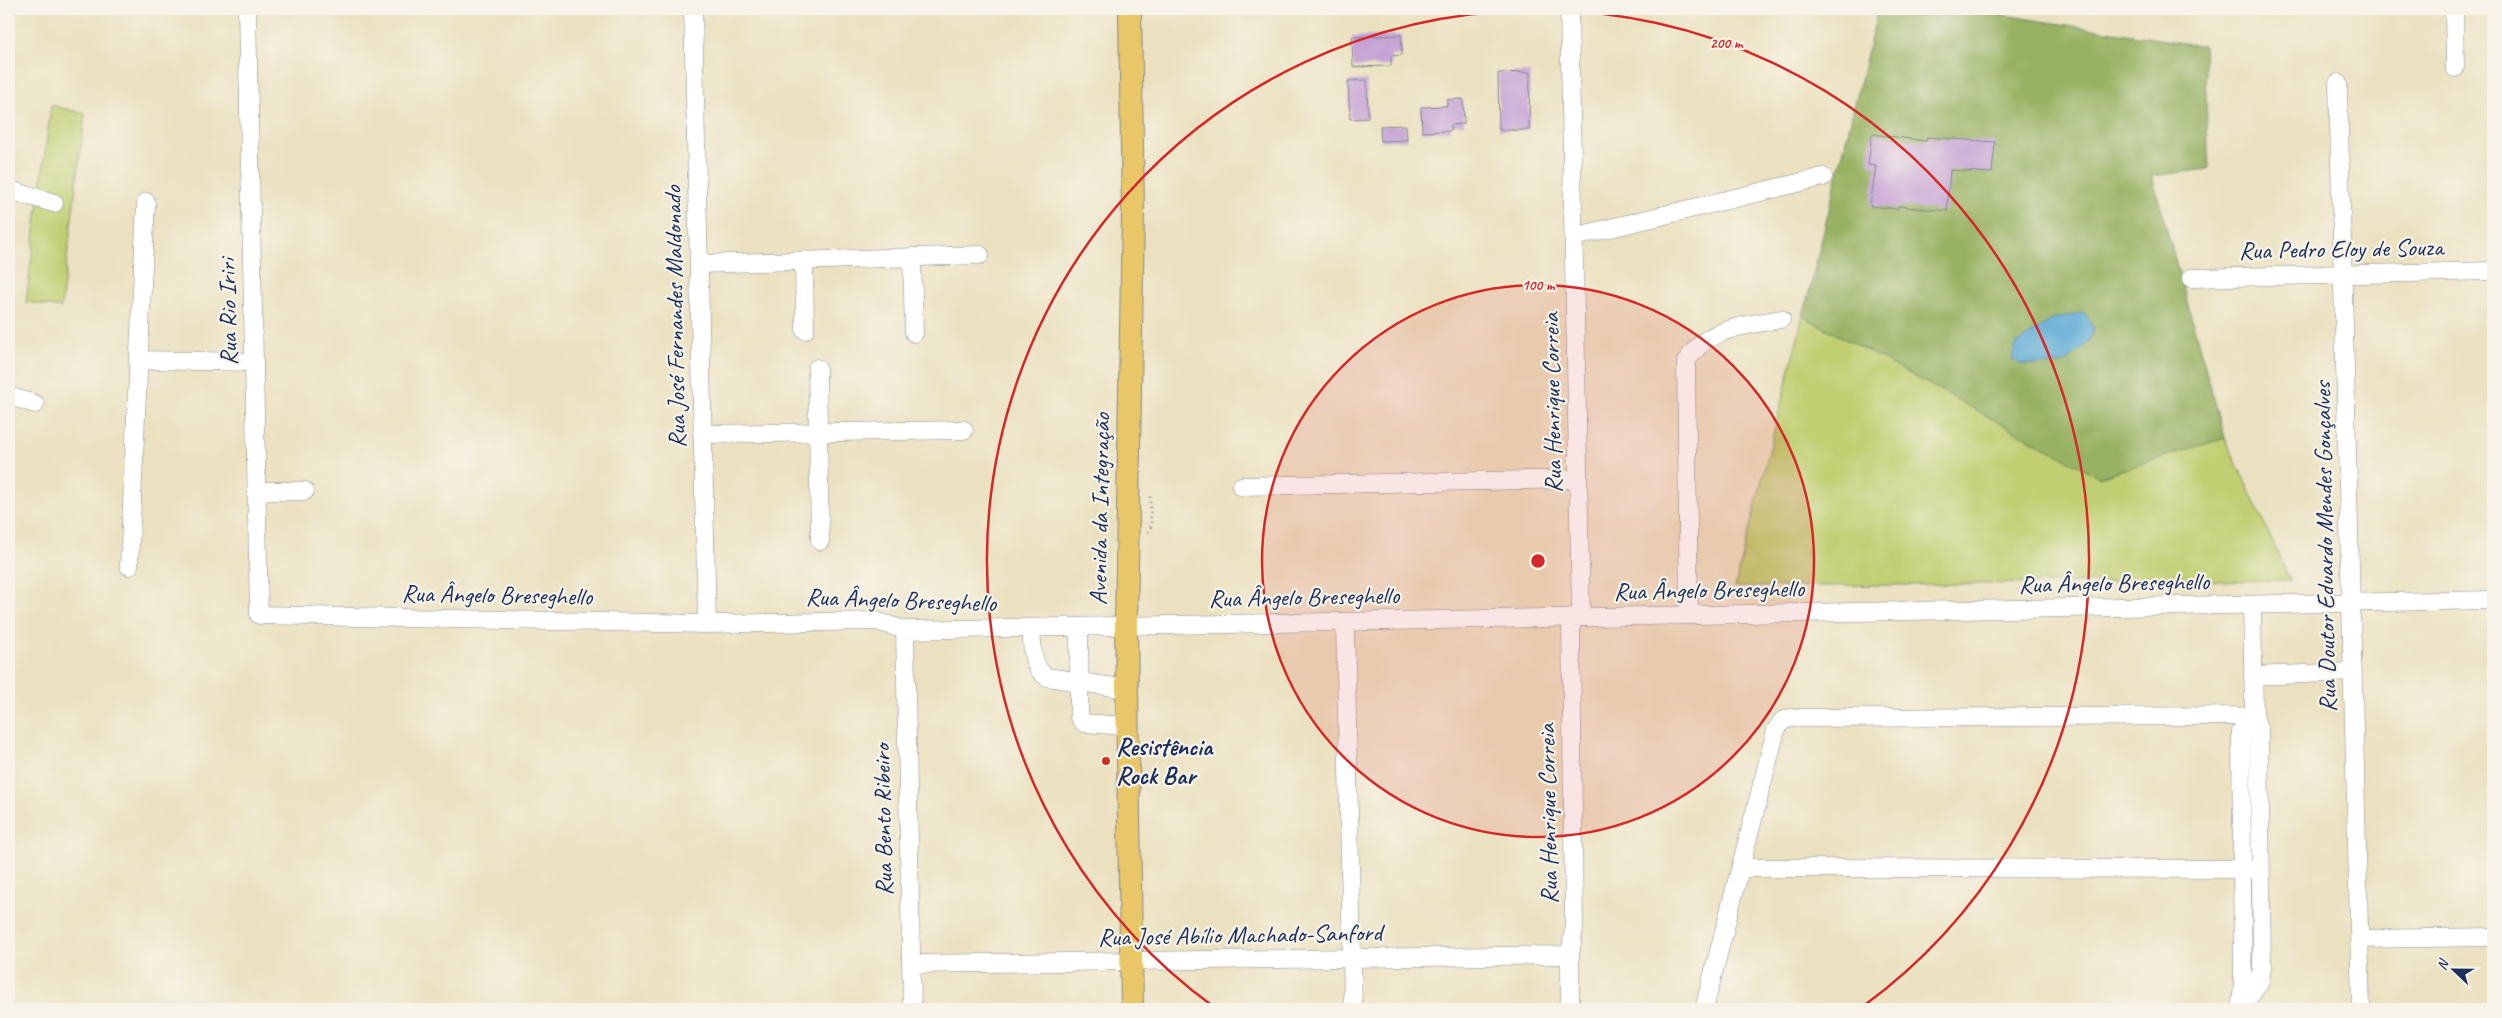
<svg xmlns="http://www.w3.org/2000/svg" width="2502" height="1018" font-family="Caveat,sans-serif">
	<rect width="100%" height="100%" fill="#f7f3e8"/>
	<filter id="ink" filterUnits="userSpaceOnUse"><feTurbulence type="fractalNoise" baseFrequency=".02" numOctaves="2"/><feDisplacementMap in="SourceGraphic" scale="10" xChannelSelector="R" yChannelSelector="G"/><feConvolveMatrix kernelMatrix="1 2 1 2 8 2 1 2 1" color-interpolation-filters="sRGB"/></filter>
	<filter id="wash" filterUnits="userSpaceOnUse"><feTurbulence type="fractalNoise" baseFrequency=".0096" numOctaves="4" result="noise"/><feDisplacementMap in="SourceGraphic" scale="20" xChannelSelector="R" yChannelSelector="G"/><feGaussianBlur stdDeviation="1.12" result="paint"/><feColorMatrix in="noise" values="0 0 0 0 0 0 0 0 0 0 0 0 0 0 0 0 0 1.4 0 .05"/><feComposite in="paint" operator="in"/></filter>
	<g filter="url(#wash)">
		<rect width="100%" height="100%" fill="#ebe1c0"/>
		<path fill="#c0cf71" stroke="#6e7f68" d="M 51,105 L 85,114 L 61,308 L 26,302 Z
			M 1803,316 L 2099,476 L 2225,438 L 2290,580 L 1735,587 Z"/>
		<path fill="#98b263" stroke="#5a7060" d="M 1878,9 L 1964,9 L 2204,46 L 2209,169 L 2152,176 L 2225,438 L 2099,477 L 1803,316 Z"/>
		<path fill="#5baad5" stroke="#3b6c9a" d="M 2084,312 L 2094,329 L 2089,341 L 2082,349 L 2061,365 L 2020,364 L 2012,359 L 2016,344 L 2053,319 Z"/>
		<g id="blocks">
			<path fill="#c4a0d4" d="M 1401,35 L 1402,55 L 1391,56 L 1391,66 L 1353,67 L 1352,37 Z
				M 1530,72 L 1529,130 L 1499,130 L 1498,73 Z
				M 1367,80 L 1368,118 L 1350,119 L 1348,81 Z
				M 1463,99 L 1464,124 L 1451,125 L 1451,131 L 1422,132 L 1421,107 L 1447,106 L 1447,100 Z
				M 1406,125 L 1407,140 L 1381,141 L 1380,126 Z
				M 1872,134 L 1926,141 L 1927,137 L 1995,142 L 1992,173 L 1950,170 L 1947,211 L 1898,206 L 1898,209 L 1870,206 L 1876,166 L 1868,165 Z"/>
		</g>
	</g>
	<g filter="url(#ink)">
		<use href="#blocks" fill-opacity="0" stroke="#83888f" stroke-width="1"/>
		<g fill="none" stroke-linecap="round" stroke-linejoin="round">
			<defs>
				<path id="minor" d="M 247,9 L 259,615 L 707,624 L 876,621 L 905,630 L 2493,600
					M 693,9 L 707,624
					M 1569,9 L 1581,617
					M 2454,9 L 2455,68
					M 2338,83 L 2361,1009
					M 9,190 L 54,203
					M 1573,237 L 1823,177
					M 912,257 L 914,333
					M 804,260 L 805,330
					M 699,264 L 980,255
					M 2191,278 L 2493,271
					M 138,360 L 254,362
					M 817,368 L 820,541
					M 9,396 L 35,404
					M 702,434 L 964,430
					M 1241,486 L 1578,479
					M 257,491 L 305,491
					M 129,566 L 146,202
					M 1689,615 L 1686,362 C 1706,327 1746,326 1781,319
					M 1345,622 L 1353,1009
					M 1079,627 L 1079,717 L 1084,723 L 1127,726
					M 1031,628 C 1033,645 1030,667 1047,677 L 1127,689
					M 905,630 L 912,1009
					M 2253,676 L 2353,672
					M 1741,868 L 2261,869
					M 2360,939 L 2493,937
					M 911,964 L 1570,955
					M 1570,1009 L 1570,955 L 1574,928 L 1571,617
					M 1704,1009 L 1776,730 L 1782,721 L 1790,718 L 2254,716
					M 2240,1009 L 2243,987 L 2241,732 L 2254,716
					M 2241,1009 L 2260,982 L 2262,967 L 2259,731 L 2254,716 L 2252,605"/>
				<path id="major" d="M 1130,9 L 1133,213 L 1126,626 L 1132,1009"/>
			</defs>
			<use href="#minor" stroke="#83888f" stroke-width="19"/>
			<use href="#major" stroke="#83888f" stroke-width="24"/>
			<path stroke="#83888f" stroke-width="3" stroke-dasharray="1 4" stroke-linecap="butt" d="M 1148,532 L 1151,526 L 1150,494"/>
			<use href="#minor" stroke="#fff" stroke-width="18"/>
			<use href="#major" stroke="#e9c769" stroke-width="22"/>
		</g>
	</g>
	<circle cx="1538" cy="561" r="276" fill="#d62828" fill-opacity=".12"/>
	<g fill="none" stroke="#d62828" stroke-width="2.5">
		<circle cx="1538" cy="561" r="276"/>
		<path d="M1214 1007A551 551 0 1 1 1862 1007"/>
	</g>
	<circle fill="#c8321e" stroke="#f7f3e8" stroke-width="2" cx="1106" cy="761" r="5"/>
	<g text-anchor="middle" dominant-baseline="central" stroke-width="4.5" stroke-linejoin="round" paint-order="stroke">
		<g font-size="25" fill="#1b2f5e" stroke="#f7f3e8">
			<text transform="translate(2341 249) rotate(-1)">Rua Pedro Eloy de Souza</text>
			<text transform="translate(228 312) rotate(-91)">Rua Rio Iriri</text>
			<text transform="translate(675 317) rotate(-91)">Rua José Fernandes Maldonado</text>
			<text transform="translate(1552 403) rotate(-91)">Rua Henrique Correia</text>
			<text transform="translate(1100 509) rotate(-89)">Avenida da Integração</text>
			<text transform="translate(2325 547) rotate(-91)">Rua Doutor Eduardo Mendes Gonçalves</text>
			<text transform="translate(2114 583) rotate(-1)">Rua Ângelo Breseghello</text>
			<text transform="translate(1709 590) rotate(-1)">Rua Ângelo Breseghello</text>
			<text transform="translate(497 595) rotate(1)">Rua Ângelo Breseghello</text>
			<text transform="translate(1304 597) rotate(-1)">Rua Ângelo Breseghello</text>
			<text transform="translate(901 600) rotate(2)">Rua Ângelo Breseghello</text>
			<text transform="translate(1548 814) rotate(-91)">Rua Henrique Correia</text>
			<text transform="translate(883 820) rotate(-91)">Rua Bento Ribeiro</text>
			<text transform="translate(1240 935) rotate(-1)">Rua José Abílio Machado-Sanford</text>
		</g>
		<g font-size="25" font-weight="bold" fill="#1b2f5e" stroke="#f7f3e8" text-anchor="start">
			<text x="1116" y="747">Resistência<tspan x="1116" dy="29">Rock Bar</tspan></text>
		</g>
	</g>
	<circle cx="1538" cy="561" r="8" fill="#d62828" stroke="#f7f3e8" stroke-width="2.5"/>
	<g font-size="15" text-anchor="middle" font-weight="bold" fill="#d62828" stroke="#f7f3e8" stroke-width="4.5" stroke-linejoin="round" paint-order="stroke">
		<text x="1726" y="48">200 m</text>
		<text x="1538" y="290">100 m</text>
	</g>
	<rect width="2502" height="1018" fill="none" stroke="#f7f3e8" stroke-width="30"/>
	<g transform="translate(2454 970) rotate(292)" stroke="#f7f3e8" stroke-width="4" paint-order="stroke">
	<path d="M0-4L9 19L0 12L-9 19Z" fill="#1b2f5e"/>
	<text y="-8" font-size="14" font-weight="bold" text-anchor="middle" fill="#1b2f5e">N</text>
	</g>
</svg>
